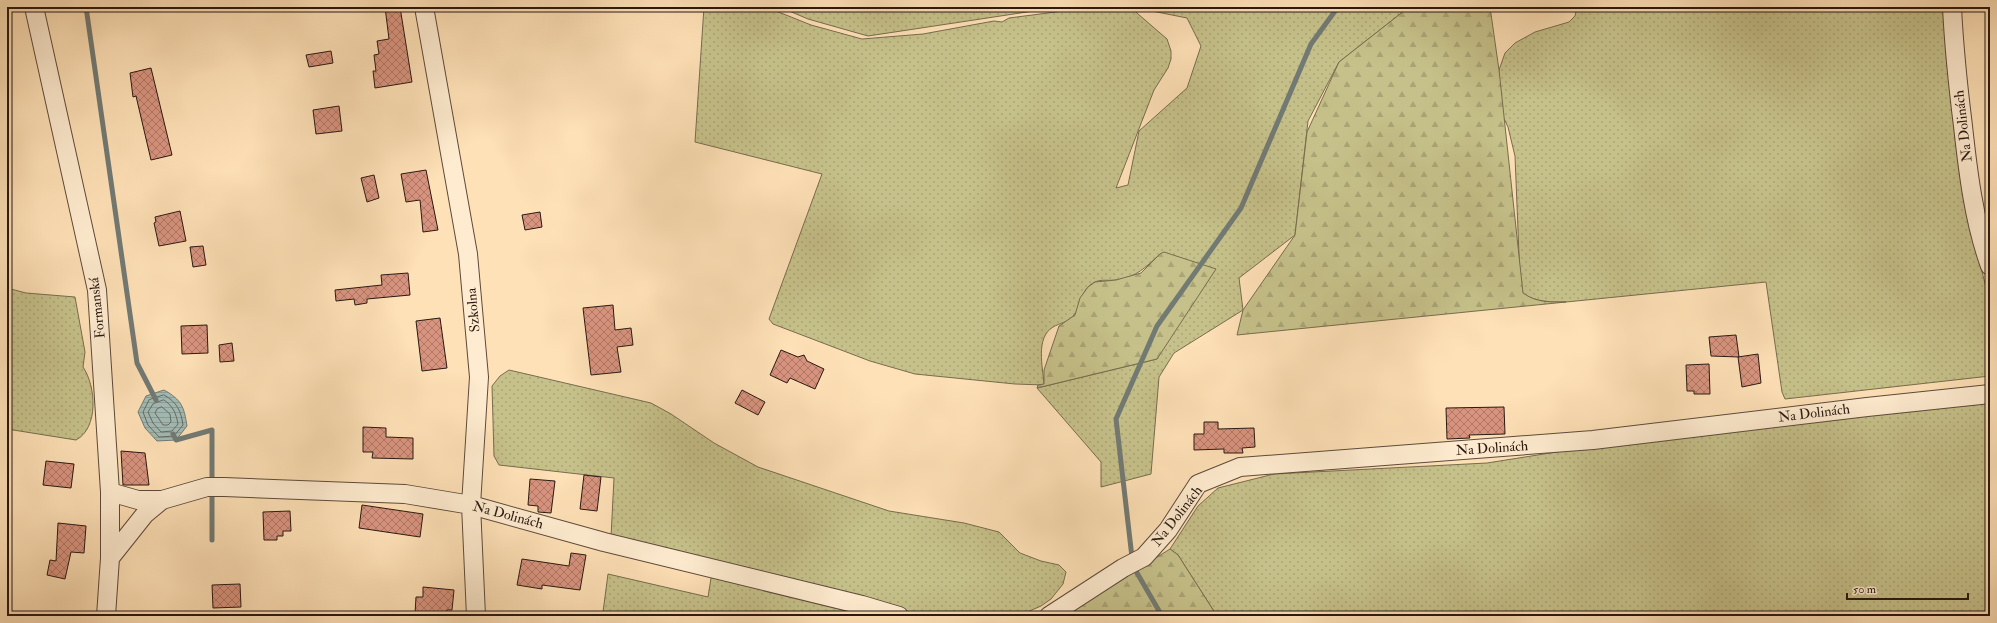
<svg xmlns="http://www.w3.org/2000/svg" width="1997" height="623" font-family="'IM FELL Double Pica',serif">
	<defs>
		<pattern id="grass-dots" width="8" height="8" patternUnits="userSpaceOnUse"><rect width="8" height="8" fill="#c6c18a"/><path d="M2 2h.1M6 6h.1" fill="none" stroke="#aaa576" stroke-width="1.8" stroke-linecap="round"/></pattern>
		<pattern id="forest-firs" width="22" height="20" patternUnits="userSpaceOnUse"><rect width="22" height="20" fill="#c6c18a"/><path d="M5 1l3.5 6h-7zM16 11l3.5 6h-7z" fill="#aaa576"/></pattern>
		<pattern id="water-rules" width="6" height="5" patternUnits="userSpaceOnUse"><rect width="6" height="5" fill="#a2bcb6"/><path d="M0 2.5h6" fill="none" stroke="#8ca19b"/></pattern>
		<pattern id="building-cross-hatch" width="8" height="8" patternUnits="userSpaceOnUse"><rect width="8" height="8" fill="#d9947f"/><path d="M0 0l8 8M0 8l8-8" fill="none" stroke="#b07867"/></pattern>
	</defs>
	<rect width="100%" height="100%" fill="#ffe1b7"/>
	<filter id="stains"><feTurbulence type="fractalNoise" baseFrequency=".005" numOctaves="4"/><feColorMatrix values="0 0 0 0 .2 0 0 0 0 .09 0 0 0 0 .02 0 0 0 .5 -.17"/></filter>
	<radialGradient id="worn" r=".72"><stop offset=".6" stop-color="#630" stop-opacity="0"/><stop offset="1" stop-color="#630" stop-opacity=".3"/></radialGradient>
	<path fill="url(#grass-dots)" stroke="#786c4e" d="M 704,7 L 766,7 L 811,25 L 862,39 L 923,34 L 994,21 L 1002,22 L 1009,18 L 1094,7 L 1130,7 L 1167,39 L 1171,51 L 1171,59 L 1168,68 L 1154,90 L 1116,188 L 1128,185 L 1139,131 L 1187,88 L 1201,46 L 1187,18 L 1152,11 L 1148,7 L 1409,7 L 1339,62 L 1308,121 L 1295,235 L 1239,278 L 1243,310 L 1174,353 L 1159,377 L 1151,474 L 1101,487 L 1101,462 L 1037,388 L 1157,359 L 1160,254 C 1146,267 1137,277 1116,280 C 1109,281 1101,279 1095,282 C 1080,289 1082,305 1074,315 C 1069,322 1060,323 1053,327 C 1035,338 1043,367 1044,385 L 1015,384 L 915,374 L 870,361 L 773,324 L 769,319 L 822,174 L 695,142 Z
		M 780,7 L 1060,7 L 868,36 L 808,19 Z
		M 1577,7 L 1946,7 L 1978,256 L 1990,303 L 1990,376 L 1785,399 L 1782,392 L 1766,282 L 1566,302 C 1550,302 1537,302 1523,294 L 1520,279 L 1515,156 L 1508,127 L 1501,112 L 1497,90 L 1499,70 L 1505,53 L 1515,43 L 1535,32 L 1569,22 L 1575,16 Z
		M 7,288 L 26,293 L 75,297 L 85,352 L 83,367 C 96,386 99,428 76,440 L 7,429 Z
		M 509,370 L 651,403 L 671,414 L 714,443 L 758,467 L 889,511 L 964,523 L 999,532 L 1020,553 L 1041,561 L 1059,565 L 1066,572 L 1063,584 L 1051,599 L 1041,606 L 1018,616 L 918,616 L 819,586 L 611,537 L 614,478 L 499,465 L 494,456 L 492,386 L 500,376 Z
		M 1990,401 L 1990,616 L 1217,616 L 1178,555 L 1170,549 L 1198,506 L 1218,488 L 1274,474 L 1487,463 L 1563,451 Z
		M 712,572 L 873,616 L 617,616 L 603,612 L 608,574 L 708,597 Z"/>
	<path fill="url(#forest-firs)" stroke="#786c4e" d="M 1409,7 L 1490,7 L 1499,70 L 1523,293 C 1537,303 1550,302 1566,302 L 1237,335 L 1243,310 L 1295,235 L 1307,132 L 1339,62 Z
		M 1164,252 L 1216,269 L 1157,359 L 1037,388 L 1038,385 L 1044,384 L 1044,370 L 1059,326 L 1075,315 L 1080,298 L 1088,287 L 1095,282 L 1116,280 L 1141,273 L 1160,254 Z
		M 1170,549 L 1178,555 L 1217,616 L 1064,616 Z"/>
	<path fill="url(#water-rules)" stroke="#727a74" d="M 164,390 C 182,400 184,407 187,426 L 176,440 L 157,441 L 145,428 L 138,412 L 146,396 Z"/>
	<g fill="none" stroke-linecap="round" stroke-linejoin="round">
		<path stroke="#666a64" stroke-width="1" d="M 164,395 C 177,402 181,411 183,425 L 174,436 L 159,437 L 148,425 L 143,412 L 149,400 Z
			M 164,400 C 173,406 176,413 178,424 L 172,431 L 161,432 L 153,423 L 148,412 L 153,404 Z
			M 162,407 L 170,414 L 171,422 L 168,425 L 163,425 L 155,413 L 157,409 Z"/>
		<path stroke="#727a74" stroke-width="5" d="M 86,7 L 137,363 L 156,400
			M 173,434 L 176,440 L 212,430 L 212,540
			M 1162,616 L 1133,566 L 1116,419 L 1157,326 L 1241,208 L 1311,44 L 1338,7"/>
	</g>
	<path fill="url(#building-cross-hatch)" stroke="#291812" d="M 385,7 L 400,7 L 412,82 L 375,88 L 373,71 L 376,71 L 374,55 L 379,54 L 377,41 L 389,39 Z
		M 331,51 L 333,63 L 309,67 L 306,55 Z
		M 151,68 L 172,155 L 151,160 L 136,96 L 133,97 L 130,73 Z
		M 339,106 L 342,131 L 316,134 L 313,110 Z
		M 426,170 L 438,230 L 423,232 L 420,200 L 406,202 L 401,174 Z
		M 374,175 L 379,198 L 367,202 L 361,178 Z
		M 180,211 L 186,241 L 159,246 L 154,223 L 156,222 L 155,217 Z
		M 540,212 L 542,227 L 525,230 L 522,215 Z
		M 203,246 L 206,265 L 193,267 L 190,247 Z
		M 408,273 L 410,295 L 367,299 L 367,303 L 355,305 L 354,299 L 336,301 L 335,290 L 382,285 L 381,275 Z
		M 613,305 L 615,330 L 631,328 L 633,345 L 617,347 L 621,372 L 591,375 L 583,308 Z
		M 440,318 L 447,368 L 422,371 L 416,321 Z
		M 207,325 L 208,353 L 182,354 L 181,326 Z
		M 1736,335 L 1739,357 L 1711,356 L 1709,337 Z
		M 232,343 L 234,361 L 220,362 L 219,345 Z
		M 781,350 L 798,357 L 804,355 L 807,361 L 824,369 L 815,389 L 790,378 L 787,383 L 770,375 Z
		M 1758,354 L 1761,383 L 1742,387 L 1738,357 Z
		M 1709,364 L 1710,394 L 1694,394 L 1694,391 L 1687,391 L 1686,365 Z
		M 742,390 L 765,402 L 758,415 L 735,403 Z
		M 1504,407 L 1505,434 L 1469,435 L 1470,438 L 1447,439 L 1446,408 Z
		M 1204,422 L 1218,422 L 1218,429 L 1254,428 L 1255,447 L 1242,448 L 1243,453 L 1224,453 L 1224,449 L 1194,450 L 1194,434 L 1204,434 Z
		M 363,427 L 386,428 L 386,437 L 413,438 L 413,459 L 372,458 L 373,452 L 363,452 Z
		M 121,451 L 145,453 L 149,485 L 123,485 Z
		M 46,461 L 74,464 L 71,488 L 43,485 Z
		M 584,475 L 601,477 L 597,511 L 580,509 Z
		M 530,479 L 555,481 L 551,513 L 538,512 L 538,506 L 528,505 Z
		M 362,505 L 423,514 L 420,537 L 359,528 Z
		M 290,511 L 291,531 L 283,531 L 283,536 L 277,536 L 277,540 L 264,540 L 263,512 Z
		M 58,523 L 86,526 L 84,553 L 71,552 L 65,579 L 47,575 L 50,560 L 56,561 Z
		M 571,553 L 586,555 L 580,590 L 542,585 L 542,589 L 517,585 L 522,559 L 569,566 Z
		M 240,584 L 241,607 L 213,608 L 212,585 Z
		M 423,587 L 454,590 L 452,610 L 447,610 L 446,616 L 415,614 L 416,597 L 423,597 Z"/>
	<g fill="none" stroke-linecap="round" stroke-linejoin="round">
		<defs>
			<path id="minor" d="M 34,7 L 97,290 L 110,492 L 110,558 L 106,616
				M 424,7 L 468,254 L 479,377 L 471,505 L 476,616
				M 1952,7 C 1954,47 1958,86 1963,126 C 1968,172 1974,222 1990,266
				M 110,492 L 138,500 L 162,500 L 207,487 L 224,487 L 405,494 L 471,505 L 604,542 L 862,605 L 899,616
				M 110,558 L 145,514 L 162,500
				M 1049,616 L 1123,568 L 1144,557 L 1168,530 L 1198,484 L 1240,467 L 1593,440 L 1867,407 L 1990,394"/>
		</defs>
		<use href="#minor" stroke="#5e4a3b" stroke-width="20"/>
		<use href="#minor" stroke="#ffecd0" stroke-width="18"/>
	</g>
	<g text-anchor="middle" dominant-baseline="central" stroke-width="3" stroke-linejoin="round" paint-order="stroke">
		<g font-size="14" fill="#291812" stroke="#ffecd0">
			<text transform="translate(1963 126) rotate(-97)">Na Dolinách</text>
			<text transform="translate(97 308) rotate(-96)">Formanská</text>
			<text transform="translate(473 310) rotate(-95)">Szkolna</text>
			<text transform="translate(1814 413) rotate(-7)">Na Dolinách</text>
			<text transform="translate(1492 448) rotate(-4)">Na Dolinách</text>
			<text transform="translate(508 515) rotate(15)">Na Dolinách</text>
			<text transform="translate(1177 516) rotate(-52)">Na Dolinách</text>
		</g>
	</g>
	<rect width="1997" height="623" fill="none" stroke="#ffe1b7" stroke-width="24"/>
	<rect x="8" y="8" width="1981" height="607" fill="none" stroke="#291812" stroke-width="2"/>
	<rect x="12" y="12" width="1973" height="599" fill="none" stroke="#291812"/>
	<path d="M1847 593v6h121v-6" fill="none" stroke="#291812" stroke-width="2"/>
	<text x="1853" y="593" font-size="12" fill="#291812" stroke="#ffecd0" stroke-width="3" paint-order="stroke">50 m</text>
	<rect width="100%" height="100%" filter="url(#stains)"/>
	<rect width="100%" height="100%" fill="url(#worn)"/>
</svg>
